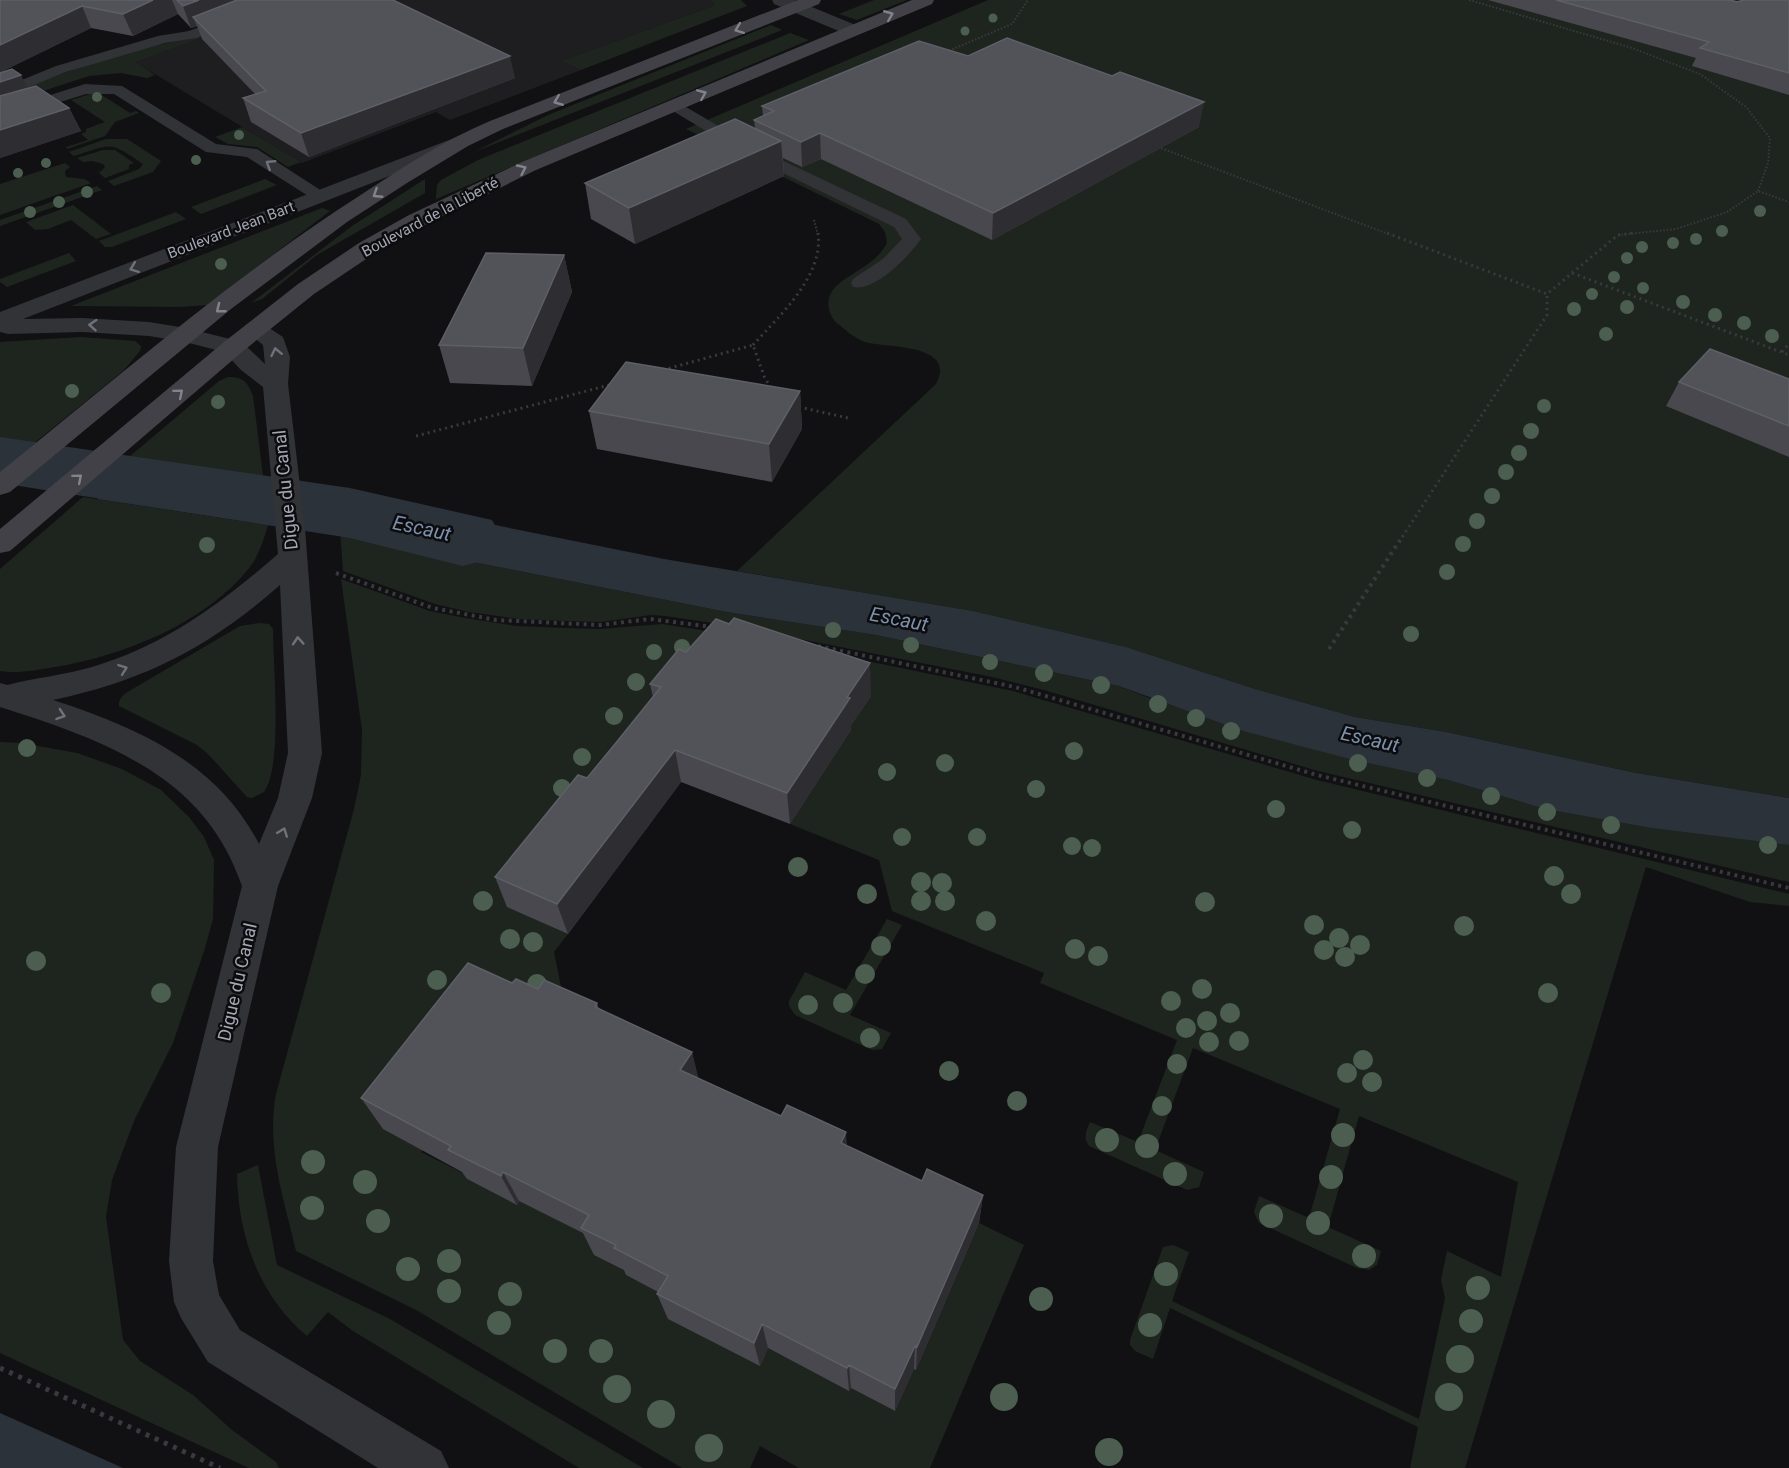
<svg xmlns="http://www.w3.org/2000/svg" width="1789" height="1468" font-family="Roboto,sans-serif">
	<rect width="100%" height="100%" fill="#111113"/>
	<path fill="#1e1d20" d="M 354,0 L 710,0 L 715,5 L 563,61 L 581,70 L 529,90 L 450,120 L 436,112 L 302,163 L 135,62 L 204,37 Z"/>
	<path fill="#1e251f" d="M 710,0 L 741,0 L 747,6 L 581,70 L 562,61 L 715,5 Z
		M 874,0 L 907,0 L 857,20 L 839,14 Z
		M 988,0 L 1789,0 L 1789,798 L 1636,773 L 1446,732 L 1355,717 L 1255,689 L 1126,647 L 973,611 L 737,571 L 936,384 C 958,343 885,348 865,342 C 855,339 846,330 838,324 C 830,318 826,305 830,295 C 839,275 874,269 887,243 L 885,232 L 879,224 L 686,129 Z
		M 771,25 L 782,30 L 474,152 L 548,115 Z
		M 790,33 L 809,40 L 436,199 L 437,185 L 441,180 L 478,160 Z
		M 204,37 L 136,62 L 155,75 L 147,78 L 121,73 L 89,76 L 0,105 L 0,98 C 67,71 132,46 204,37 Z
		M 97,92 L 130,113 L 136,111 L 139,113 L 115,122 L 105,136 L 67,149 L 66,147 L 88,140 L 81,134 L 86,132 L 86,129 L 105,122 L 71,100 Z
		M 242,127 L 301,162 L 288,167 L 257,147 L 228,144 L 215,137 Z
		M 106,139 L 127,139 L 161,161 L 153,172 L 114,186 L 108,181 L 139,169 L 143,164 C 109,141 114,143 74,156 L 69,152 Z
		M 103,150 L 115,150 L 134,163 L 129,165 L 129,169 L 105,178 L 99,173 L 105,167 L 103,164 L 92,161 L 83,162 L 77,158 Z
		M 65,163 L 70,167 L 65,171 L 66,177 L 84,179 L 91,183 L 0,215 L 0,184 Z
		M 265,179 L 277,185 L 201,214 L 191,207 Z
		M 425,179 L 425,193 L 317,255 L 262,299 L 251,303 L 352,226 Z
		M 97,186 L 102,190 L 0,226 L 0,220 Z
		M 73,205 L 111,234 L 96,239 L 71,220 L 48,229 L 35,230 L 26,222 Z
		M 322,208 L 330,211 L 207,305 L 180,307 L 71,306 Z
		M 176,212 L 186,219 L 112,247 L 105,247 L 99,241 Z
		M 69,253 L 76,261 L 7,287 L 0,282 L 0,279 Z
		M 81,337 L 135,341 L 141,346 L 140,351 L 123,371 L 0,471 L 0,342 Z
		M 228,377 C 243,377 248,382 253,396 L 263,476 L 129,457 L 219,381 Z
		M 83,497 L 268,525 C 264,539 259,555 250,567 C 206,623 123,656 55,667 C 37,670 17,674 0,671 L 0,569 Z
		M 340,529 L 402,548 L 727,612 L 876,635 L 1119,686 L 1157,701 L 1448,780 L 1545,809 L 1651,828 L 1789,845 L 1789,882 L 1318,771 L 1044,690 L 992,677 L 734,626 L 665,616 L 651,615 L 601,622 L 567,621 L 519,619 L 469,612 L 435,604 L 343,571 Z
		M 341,579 L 430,611 L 465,618 L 516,626 L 565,628 L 600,629 L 662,624 L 759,639 L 1013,691 L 1317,780 L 1789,894 L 1789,906 L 1750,902 L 1646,867 L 1465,1468 L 1410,1468 L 1418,1427 L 1170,1308 L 1153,1359 L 1135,1351 L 1130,1345 L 1130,1340 L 1163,1247 L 1173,1245 L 1189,1252 L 1172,1301 L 1419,1419 L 1445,1298 L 1441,1280 L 1447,1251 L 1501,1277 L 1518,1182 L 1359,1116 L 1328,1227 L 1381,1251 L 1377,1265 L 1369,1270 L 1357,1268 L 1259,1223 L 1254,1212 L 1259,1196 L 1309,1218 L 1340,1109 L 1193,1048 L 1155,1150 L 1204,1172 L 1199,1187 L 1187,1190 L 1089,1146 C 1083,1138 1086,1131 1090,1122 L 1138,1142 L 1177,1040 L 1040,983 L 1044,973 L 892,911 L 879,860 L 790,824 L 851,730 L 671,777 L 644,814 L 654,818 L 646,830 L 508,907 L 568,934 L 554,952 L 567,1017 L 421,1152 L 469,1176 L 467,1179 L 517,1204 L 519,1201 L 602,1240 L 628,1272 L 626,1275 L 678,1302 L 766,1353 L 768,1348 L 849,1390 L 851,1388 L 895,1411 L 914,1369 L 916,1370 L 979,1223 L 1024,1245 L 930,1468 L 799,1468 L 760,1446 L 750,1468 L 682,1468 L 416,1310 L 296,1251 C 284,1199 266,1148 276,1094 L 354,809 L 361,775 L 362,730 Z
		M 259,623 L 269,624 L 273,629 C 273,665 283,766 264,792 L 252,798 L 247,797 L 208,754 L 197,745 L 119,706 C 118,696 128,692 136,687 L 240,626 Z
		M 0,742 L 21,743 L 77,753 L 122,769 L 161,790 L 189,817 L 204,837 L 214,860 L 213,919 L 204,951 L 173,1043 L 134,1121 L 112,1180 L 106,1217 L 123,1340 L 140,1361 L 193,1395 L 232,1430 L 276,1462 L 279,1468 L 249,1468 L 0,1353 Z
		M 887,919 L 902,925 L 850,1015 L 891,1033 L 882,1049 L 872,1050 L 795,1015 L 789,1006 L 789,1001 L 805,972 L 846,990 Z
		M 258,1165 L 277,1265 L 390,1319 L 643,1468 L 579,1468 L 353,1331 L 328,1312 L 307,1336 C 259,1296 238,1236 237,1174 Z"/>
	<path fill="#2b323a" d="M 142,459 L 243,473 L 244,521 L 97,499 Z
		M 335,490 L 430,512 L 664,559 L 973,611 L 1126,647 L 1255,689 L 1355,717 L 1446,732 L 1636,773 L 1789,798 L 1789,845 L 1651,828 L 1545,809 L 1448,780 L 1350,759 L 1243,731 L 1119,686 L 876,635 L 727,612 L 402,548 L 340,529 Z
		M 0,1413 L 123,1468 L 0,1468 Z"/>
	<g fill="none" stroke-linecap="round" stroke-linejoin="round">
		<path fill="#2b323a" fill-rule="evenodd" d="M 0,437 L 350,488 L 492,520 L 503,539 L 492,558 L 463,566 L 350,538 L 0,483 Z"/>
		<path stroke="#39393e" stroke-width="2" stroke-dasharray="1.5 2" stroke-linecap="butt" d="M 1469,0 L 1632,48 L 1700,74 L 1746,107 L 1770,138 L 1768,163 L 1758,191
			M 946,52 L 1012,24 L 1028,0
			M 1158,147 L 1391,235
			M 814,220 L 818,235
			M 1618,235 L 1676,229 L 1727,212 L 1758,191 L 1789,202"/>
		<path stroke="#39393e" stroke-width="3" stroke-dasharray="2 4" stroke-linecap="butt" d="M 1387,233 L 1547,294 L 1572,273 L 1789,355
			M 1572,273 L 1618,235 L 1633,233
			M 753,345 C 779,316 824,276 818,233
			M 1782,352 L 1789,344
			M 663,370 L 753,345 L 764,376 L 772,390
			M 799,407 L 848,418
			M 416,436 L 613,384
			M 1399,542 L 1547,315 L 1547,294"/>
		<path stroke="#39393e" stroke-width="4" stroke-dasharray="3 4.5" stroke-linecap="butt" d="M 336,573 L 433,608 L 496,620 L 600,625 L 650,619 L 713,627
			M 818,646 L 1015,687 L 1317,775 L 1789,888
			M 1329,649 L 1400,540"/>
		<path stroke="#39393e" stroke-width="5" stroke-dasharray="4 6" stroke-linecap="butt" d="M 0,1368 L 220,1468"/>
		<path fill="#323337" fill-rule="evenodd" d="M 269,0 L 288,0 L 286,3 L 197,38 L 165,43 L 66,72 L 0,99 L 0,89 L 56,66 L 158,36 L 189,31 Z
			M 85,84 L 122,86 L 216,144 L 257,149 L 328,195 L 325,199 L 313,199 L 247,157 L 206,152 L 114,94 L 86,94 L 0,121 L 0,111 Z
			M 674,100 L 756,148 L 906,219 L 921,239 C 909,256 875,292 853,287 L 851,283 L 853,279 L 883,259 L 902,239 L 894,227 L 744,154 L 668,108 L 666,105 L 668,102 Z"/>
		<path fill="#323337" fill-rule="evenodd" d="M 772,0 L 795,0 L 858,26 L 861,30 L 858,34 L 846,34 L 774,4 Z
			M 462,135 L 469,137 L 472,141 L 469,145 L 23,319 L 82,318 L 149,322 L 186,328 L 242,342 L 265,364 L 263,345 L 243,329 L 247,324 L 255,322 L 263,324 L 283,337 L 290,357 L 288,384 L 305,528 L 322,753 L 312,798 L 278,886 L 218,1147 L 213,1261 L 219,1295 L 240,1330 L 441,1451 L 449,1468 L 378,1468 L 208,1362 L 181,1318 L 174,1302 L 169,1261 L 176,1147 L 242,886 C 237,873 232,860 225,848 C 180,765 84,734 0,707 L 0,683 L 7,685 C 35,678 64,675 92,667 C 164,646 222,603 278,554 L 263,387 L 241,370 L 224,352 L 185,342 L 149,336 L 82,332 L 8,334 L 0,332 L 0,312 ZM 280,585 L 288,753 L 278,798 L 259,844 C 217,762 136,727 53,700 C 144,681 210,647 280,585 Z"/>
		<path fill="#414147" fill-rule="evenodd" d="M 798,0 L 821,0 L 819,4 L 503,129 L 468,146 L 407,183 L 347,222 L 231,309 L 10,492 L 0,495 L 0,472 C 117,378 230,279 356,198 C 399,170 442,141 490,121 Z
			M 912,0 L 934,0 L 932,4 L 536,170 L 425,225 L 375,253 L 314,294 L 242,352 L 10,551 L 0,553 L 0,529 L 224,342 L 298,284 L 359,243 L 409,215 L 522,162 Z"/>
	</g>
	<g fill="#4b5e50">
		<circle cx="993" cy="18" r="4.5"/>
		<circle cx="965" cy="31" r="4.5"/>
		<circle cx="97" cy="97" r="5"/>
		<circle cx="239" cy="135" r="5"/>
		<circle cx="196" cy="160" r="5"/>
		<circle cx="46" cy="163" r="5"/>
		<circle cx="18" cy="173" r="5"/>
		<circle cx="87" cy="192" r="6"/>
		<circle cx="59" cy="202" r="6"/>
		<circle cx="1760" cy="211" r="6"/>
		<circle cx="30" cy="212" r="6"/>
		<circle cx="1722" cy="231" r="6"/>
		<circle cx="1696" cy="239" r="6"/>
		<circle cx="1673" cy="243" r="6"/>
		<circle cx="1642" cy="247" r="6"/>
		<circle cx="1627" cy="258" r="6"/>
		<circle cx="221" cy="264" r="6"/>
		<circle cx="1614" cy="277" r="6"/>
		<circle cx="1643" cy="288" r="6"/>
		<circle cx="1592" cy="294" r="6"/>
		<circle cx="1683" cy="302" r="7"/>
		<circle cx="1627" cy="307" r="7"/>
		<circle cx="1574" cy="309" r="7"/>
		<circle cx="1715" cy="315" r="7"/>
		<circle cx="1744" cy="323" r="7"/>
		<circle cx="1606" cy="334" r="7"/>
		<circle cx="1772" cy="336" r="7"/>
		<circle cx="72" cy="391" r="7"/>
		<circle cx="218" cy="402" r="7"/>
		<circle cx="1544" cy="406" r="7"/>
		<circle cx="1531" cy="431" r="8"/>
		<circle cx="1519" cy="453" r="8"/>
		<circle cx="1506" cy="472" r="8"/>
		<circle cx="1492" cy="496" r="8"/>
		<circle cx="1477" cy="521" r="8"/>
		<circle cx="1463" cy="544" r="8"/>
		<circle cx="207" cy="545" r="8"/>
		<circle cx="1447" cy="572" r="8"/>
		<circle cx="833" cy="630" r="8"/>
		<circle cx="1411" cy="634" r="8"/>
		<circle cx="911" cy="645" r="8"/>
		<circle cx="682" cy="647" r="8"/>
		<circle cx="654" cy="652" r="8"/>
		<circle cx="990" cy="662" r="8"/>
		<circle cx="1044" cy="673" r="9"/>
		<circle cx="636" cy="682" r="9"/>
		<circle cx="1101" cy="685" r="9"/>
		<circle cx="1158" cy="704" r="9"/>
		<circle cx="614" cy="716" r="9"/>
		<circle cx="1196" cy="718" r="9"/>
		<circle cx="1231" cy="731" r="9"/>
		<circle cx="27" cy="748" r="9"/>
		<circle cx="1074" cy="751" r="9"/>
		<circle cx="582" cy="757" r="9"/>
		<circle cx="945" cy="763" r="9"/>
		<circle cx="1358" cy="763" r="9"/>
		<circle cx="887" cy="772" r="9"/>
		<circle cx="1427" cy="778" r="9"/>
		<circle cx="562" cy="788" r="9"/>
		<circle cx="1036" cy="789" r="9"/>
		<circle cx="1491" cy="796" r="9"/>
		<circle cx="1276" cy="809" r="9"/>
		<circle cx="1547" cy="812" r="9"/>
		<circle cx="1611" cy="825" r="9"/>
		<circle cx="1352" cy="830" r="9"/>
		<circle cx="902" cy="837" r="9"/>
		<circle cx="977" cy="837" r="9"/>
		<circle cx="1768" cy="845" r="9"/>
		<circle cx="1072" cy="846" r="9"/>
		<circle cx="1092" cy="848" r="9"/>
		<circle cx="798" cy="867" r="10"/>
		<circle cx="1554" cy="876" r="10"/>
		<circle cx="921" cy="882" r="10"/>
		<circle cx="942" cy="883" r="10"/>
		<circle cx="867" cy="894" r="10"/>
		<circle cx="1571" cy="894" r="10"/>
		<circle cx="483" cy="901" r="10"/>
		<circle cx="921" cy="901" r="10"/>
		<circle cx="945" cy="901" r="10"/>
		<circle cx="1205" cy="902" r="10"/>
		<circle cx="986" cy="921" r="10"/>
		<circle cx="1314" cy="925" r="10"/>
		<circle cx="1464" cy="926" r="10"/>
		<circle cx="1339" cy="938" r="10"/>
		<circle cx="510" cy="939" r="10"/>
		<circle cx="533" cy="942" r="10"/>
		<circle cx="1360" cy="945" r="10"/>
		<circle cx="881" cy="946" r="10"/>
		<circle cx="1075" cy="949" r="10"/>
		<circle cx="1324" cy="950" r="10"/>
		<circle cx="1098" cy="956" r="10"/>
		<circle cx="1345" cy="957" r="10"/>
		<circle cx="36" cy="961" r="10"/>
		<circle cx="865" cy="974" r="10"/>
		<circle cx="437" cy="980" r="10"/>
		<circle cx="537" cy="984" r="10"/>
		<circle cx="1202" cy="989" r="10"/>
		<circle cx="161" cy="993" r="10"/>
		<circle cx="1548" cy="993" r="10"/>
		<circle cx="1171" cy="1001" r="10"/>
		<circle cx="843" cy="1003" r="10"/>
		<circle cx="808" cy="1005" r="10"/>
		<circle cx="1230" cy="1013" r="10"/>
		<circle cx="1207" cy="1021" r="10"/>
		<circle cx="1186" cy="1028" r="10"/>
		<circle cx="870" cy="1038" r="10"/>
		<circle cx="1239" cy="1041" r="10"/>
		<circle cx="1209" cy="1042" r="10"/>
		<circle cx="1363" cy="1060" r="10"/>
		<circle cx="1177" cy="1064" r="10"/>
		<circle cx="949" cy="1071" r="10"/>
		<circle cx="1347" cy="1073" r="10"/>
		<circle cx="1372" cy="1082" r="10"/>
		<circle cx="1017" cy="1101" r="10"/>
		<circle cx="1162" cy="1106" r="10"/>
		<circle cx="1343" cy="1135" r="12"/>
		<circle cx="1107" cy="1140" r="12"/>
		<circle cx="1147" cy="1146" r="12"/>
		<circle cx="313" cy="1162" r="12"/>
		<circle cx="1175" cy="1174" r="12"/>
		<circle cx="1331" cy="1177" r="12"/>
		<circle cx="365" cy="1182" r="12"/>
		<circle cx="312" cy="1208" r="12"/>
		<circle cx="1271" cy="1216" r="12"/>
		<circle cx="378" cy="1221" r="12"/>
		<circle cx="1318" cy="1223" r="12"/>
		<circle cx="1364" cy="1256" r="12"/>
		<circle cx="449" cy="1261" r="12"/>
		<circle cx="408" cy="1269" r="12"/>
		<circle cx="1166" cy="1274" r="12"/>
		<circle cx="1478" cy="1288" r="12"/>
		<circle cx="449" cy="1291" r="12"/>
		<circle cx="510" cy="1294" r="12"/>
		<circle cx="1041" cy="1299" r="12"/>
		<circle cx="1471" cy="1321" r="12"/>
		<circle cx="499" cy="1323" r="12"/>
		<circle cx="1150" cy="1325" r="12"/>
		<circle cx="555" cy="1351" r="12"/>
		<circle cx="601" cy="1351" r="12"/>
		<circle cx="1460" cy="1359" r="14"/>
		<circle cx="617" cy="1389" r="14"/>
		<circle cx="1004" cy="1397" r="14"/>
		<circle cx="1449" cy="1397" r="14"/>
		<circle cx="661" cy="1414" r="14"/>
		<circle cx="709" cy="1448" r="14"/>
		<circle cx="1109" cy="1452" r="14"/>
	</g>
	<path fill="#48484e" d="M 0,0 L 393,0 L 515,78 L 309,157 L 251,122 L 243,98 L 255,94 L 202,39 L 197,26 L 191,28 L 178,14 L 133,36 L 91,28 L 3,71 L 27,88 L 69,108 L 81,131 L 0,158 Z
		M 1488,0 L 1730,0 L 1737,2 L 1789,0 L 1789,95 L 1692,66 L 1696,58 Z
		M 968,56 L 1199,127 L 992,240 L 821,159 L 802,167 L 783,158 L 784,176 L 635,244 L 591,219 L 585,183 L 755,128 L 754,120 L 763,116 L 762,106 Z
		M 564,255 L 572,292 L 532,386 L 450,383 L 439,345 Z
		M 1789,379 L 1789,457 L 1666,406 L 1679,382 Z
		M 800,391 L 802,429 L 772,482 L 597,449 L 589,411 Z
		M 686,652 L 871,696 L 851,725 L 851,730 L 790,824 L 681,782 L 568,934 L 507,907 L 495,877 L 587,778 L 615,744 L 653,697 L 650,684 Z
		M 512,983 L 597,1003 L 599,1009 L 692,1052 L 698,1079 L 922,1181 L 983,1195 L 979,1223 L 916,1370 L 914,1369 L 895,1411 L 851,1388 L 849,1391 L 768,1348 L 760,1366 L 668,1319 L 657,1294 L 658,1292 L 626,1275 L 624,1270 L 594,1255 L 583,1233 L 519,1201 L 517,1205 L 467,1179 L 462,1172 L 383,1129 L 361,1098 Z"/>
	<path fill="#2e2e32" d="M 153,0 L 172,0 L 178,14 L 133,36 L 123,14 Z
		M 199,0 L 263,0 L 193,17 L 197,26 L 191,28 L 183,6 Z
		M 82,6 L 91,28 L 3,71 L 8,80 L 21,75 L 32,98 L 0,109 L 0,45 Z
		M 510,56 L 515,78 L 309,157 L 301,133 Z
		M 1204,102 L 1199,127 L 992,240 L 993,213 Z
		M 69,108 L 81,131 L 0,158 L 0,130 Z
		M 820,133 L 821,159 L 802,167 L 801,142 Z
		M 781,141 L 784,176 L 635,244 L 629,208 Z
		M 564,255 L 572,292 L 532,386 L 523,348 Z
		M 800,391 L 802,429 L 772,482 L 769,444 Z
		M 870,663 L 871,696 L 851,725 L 851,730 L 790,824 L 787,793 L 847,697 Z
		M 675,750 L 681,782 L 568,934 L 557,904 Z
		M 692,1052 L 700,1084 L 680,1070 Z
		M 846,1132 L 848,1162 L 841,1143 Z
		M 503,1172 L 519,1201 L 517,1205 L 501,1176 Z
		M 983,1195 L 979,1223 L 916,1370 L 917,1347 Z
		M 762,1324 L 768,1348 L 760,1366 L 754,1343 Z
		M 915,1346 L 914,1369 L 895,1411 L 895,1389 Z
		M 849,1365 L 851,1388 L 849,1391 L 847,1368 Z"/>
	<path fill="#525259" stroke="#5e5f67" stroke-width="1.5" d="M 0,0 L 153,0 L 123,14 L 82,6 L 0,45 Z
		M 177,0 L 199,0 L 183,6 Z
		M 237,0 L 393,0 L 510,56 L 301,133 L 243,98 L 266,91 L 193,17 Z
		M 1556,0 L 1730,0 L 1737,2 L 1744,0 L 1789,0 L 1789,73 L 1700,48 L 1709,42 Z
		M 1007,38 L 1112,76 L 1120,72 L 1204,102 L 993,213 L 820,133 L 801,142 L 754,120 L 774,111 L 762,106 L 919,41 L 968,56 Z
		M 12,69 L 21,75 L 0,82 L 0,73 Z
		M 36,86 L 69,108 L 0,130 L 0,96 Z
		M 735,119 L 781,141 L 629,208 L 585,183 Z
		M 486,253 L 564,255 L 523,348 L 439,345 Z
		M 1710,349 L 1789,379 L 1789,426 L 1679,382 Z
		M 626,362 L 800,391 L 769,444 L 589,411 Z
		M 734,618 L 870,663 L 847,697 L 850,698 L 787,793 L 675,750 L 557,904 L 495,877 L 578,775 L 587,778 L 615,744 L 661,687 L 650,684 L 679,649 L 686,652 L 716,619 L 729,624 Z
		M 468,963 L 512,983 L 516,979 L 538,989 L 544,980 L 597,1003 L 595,1007 L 692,1052 L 680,1070 L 781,1116 L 787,1105 L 846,1132 L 841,1143 L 922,1181 L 927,1169 L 983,1195 L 917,1347 L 915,1346 L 895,1389 L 849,1365 L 847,1368 L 762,1324 L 754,1343 L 657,1294 L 668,1276 L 614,1248 L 616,1245 L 581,1228 L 589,1215 L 503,1172 L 501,1176 L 448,1150 L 451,1146 L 361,1098 Z"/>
	<defs><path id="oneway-chevron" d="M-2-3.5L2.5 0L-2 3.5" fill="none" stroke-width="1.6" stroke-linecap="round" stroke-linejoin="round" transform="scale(1.5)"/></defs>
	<g stroke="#81838d">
		<use href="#oneway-chevron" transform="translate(889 15) rotate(-22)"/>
		<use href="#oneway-chevron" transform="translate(739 29) rotate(159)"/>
		<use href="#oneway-chevron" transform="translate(702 94) rotate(-23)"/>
		<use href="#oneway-chevron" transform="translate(558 101) rotate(158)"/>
		<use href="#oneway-chevron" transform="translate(522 169) rotate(-25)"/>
		<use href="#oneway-chevron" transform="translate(377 194) rotate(147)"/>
		<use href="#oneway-chevron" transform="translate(220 309) rotate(142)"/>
		<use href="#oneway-chevron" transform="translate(179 393) rotate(-40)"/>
		<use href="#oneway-chevron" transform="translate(78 478) rotate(-40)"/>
	</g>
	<g stroke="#70727b">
		<use href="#oneway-chevron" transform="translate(270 164) rotate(-148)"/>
		<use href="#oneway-chevron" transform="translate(134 268) rotate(159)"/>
		<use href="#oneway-chevron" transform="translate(93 325) rotate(-176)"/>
		<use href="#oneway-chevron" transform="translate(276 352) rotate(-102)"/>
		<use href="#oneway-chevron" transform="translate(298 641) rotate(-94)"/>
		<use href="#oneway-chevron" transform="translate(123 669) rotate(-20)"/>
		<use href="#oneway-chevron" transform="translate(61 715) rotate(19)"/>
		<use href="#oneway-chevron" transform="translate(283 832) rotate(-69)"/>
	</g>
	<g text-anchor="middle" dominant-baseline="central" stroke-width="5" stroke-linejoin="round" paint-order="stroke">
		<g font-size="15" fill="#a3a6b3" stroke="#0c0c0e">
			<text transform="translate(430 217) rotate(-28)">Boulevard de la Liberté</text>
			<text transform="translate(231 230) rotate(-21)">Boulevard Jean Bart</text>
		</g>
		<g font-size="18" fill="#a3a6b3" stroke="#0c0c0e">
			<text transform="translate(285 490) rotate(-96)">Digue du Canal</text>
			<text transform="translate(237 982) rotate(-77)">Digue du Canal</text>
		</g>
		<g font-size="20" font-style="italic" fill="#7c90ac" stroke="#0c0c0e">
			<text transform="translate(422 528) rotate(12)">Escaut</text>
			<text transform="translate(899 619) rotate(11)">Escaut</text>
			<text transform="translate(1370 739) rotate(13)">Escaut</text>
		</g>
	</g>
</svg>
